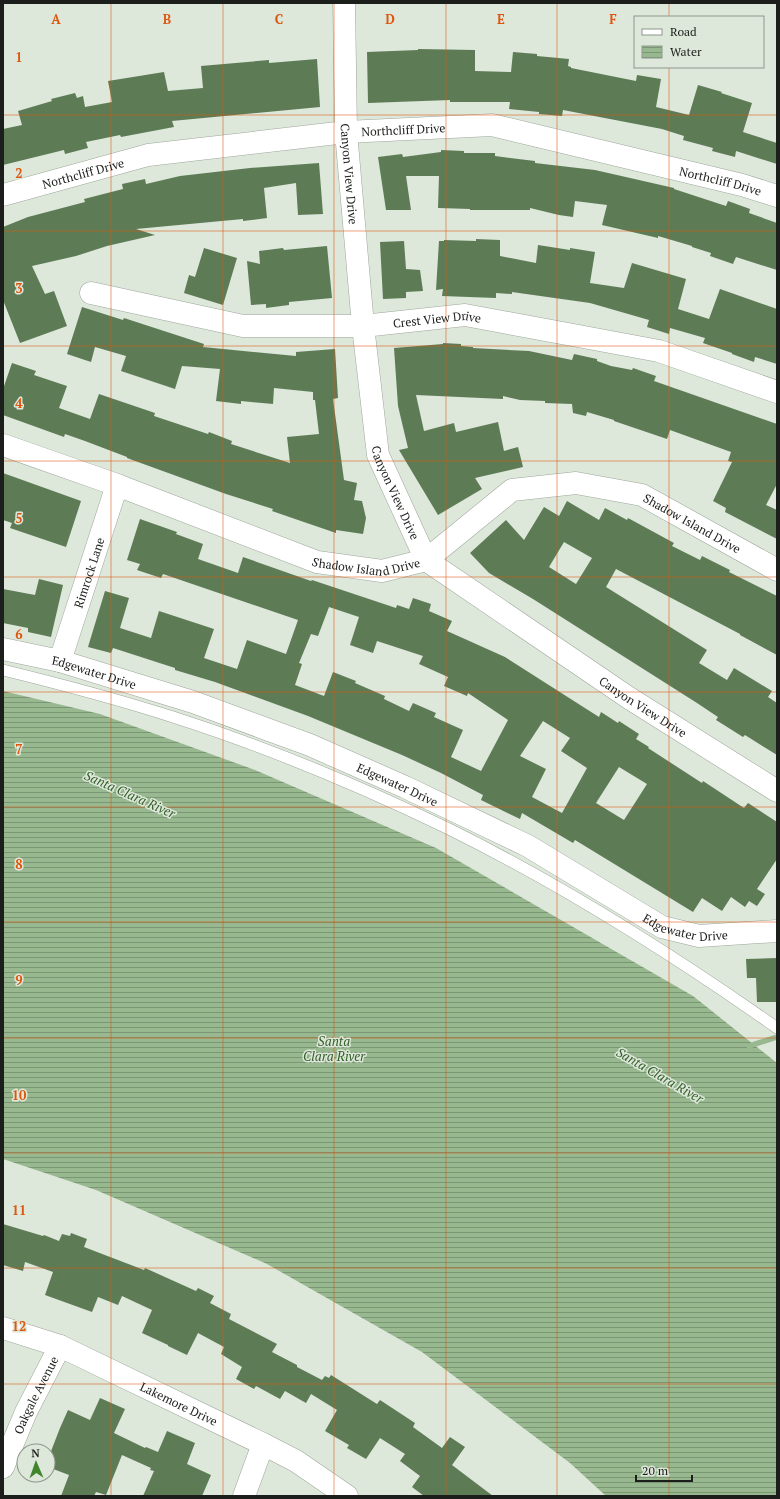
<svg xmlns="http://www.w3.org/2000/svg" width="780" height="1499" font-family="'PT Serif',serif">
	<defs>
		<pattern id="water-rules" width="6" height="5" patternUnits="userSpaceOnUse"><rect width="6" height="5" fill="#98b990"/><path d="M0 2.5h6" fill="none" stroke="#7b9675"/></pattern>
	</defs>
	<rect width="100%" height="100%" fill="#dde7da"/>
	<path fill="url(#water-rules)" d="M 3,691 L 100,714 L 255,770 L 436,848 L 693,996 L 777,1063 L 777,1496 L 606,1496 L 570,1463 L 422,1352 L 267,1264 L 96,1190 L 3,1159 Z"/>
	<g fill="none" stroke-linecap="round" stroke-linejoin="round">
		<path stroke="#98b990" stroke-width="5.5" d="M 749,1046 L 777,1037"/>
	</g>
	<path fill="#5d7c56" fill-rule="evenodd" d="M 418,49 L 475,50 L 475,71 L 511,72 L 513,52 L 537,54 L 537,56 L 569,59 L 568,66 L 571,67 L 571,68 L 636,81 L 637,75 L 661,79 L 656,107 L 689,115 L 698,85 L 722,92 L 721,93 L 752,103 L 743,132 L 777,143 L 777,164 L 736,151 L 735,157 L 712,151 L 713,148 L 683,140 L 684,136 L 662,129 L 563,110 L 562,116 L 539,114 L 539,112 L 509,109 L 510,102 L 450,102 L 450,100 L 368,103 L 367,52 L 418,50 Z
		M 317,59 L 320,107 L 172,121 L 174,127 L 121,137 L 120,135 L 86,142 L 88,148 L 65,154 L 64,150 L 3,165 L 3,129 L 22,125 L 18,111 L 52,101 L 51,99 L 75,93 L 77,98 L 83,96 L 85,107 L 112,102 L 108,81 L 164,72 L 168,91 L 203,88 L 201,66 L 269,60 L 269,63 Z
		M 441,150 L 464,151 L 464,153 L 495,153 L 495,156 L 535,161 L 535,163 L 595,170 L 674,188 L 674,189 L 726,206 L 728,201 L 750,209 L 749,213 L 777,223 L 777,270 L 736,257 L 733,264 L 710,256 L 711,253 L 692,247 L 692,246 L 658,236 L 658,238 L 602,225 L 607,205 L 575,201 L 573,217 L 559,215 L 530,208 L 530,210 L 470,210 L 470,209 L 438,208 L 439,176 L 406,176 L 411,210 L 386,210 L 378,157 L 402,154 L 403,157 L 441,152 Z
		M 319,163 L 323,214 L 298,215 L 296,183 L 264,188 L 267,218 L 243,221 L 243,219 L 136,229 L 155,235 L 107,246 L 76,256 L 32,266 L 45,294 L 54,291 L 67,326 L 20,343 L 3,300 L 3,227 L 28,217 L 85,202 L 84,199 L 123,189 L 122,184 L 145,179 L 146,184 L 180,176 L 250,168 Z
		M 476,239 L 500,240 L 500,256 L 536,263 L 538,245 L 570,250 L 570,248 L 595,252 L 590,283 L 624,288 L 632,263 L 686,279 L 678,309 L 709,319 L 720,289 L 777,309 L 777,364 L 755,357 L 754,362 L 732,354 L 732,353 L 703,343 L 705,338 L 670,328 L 669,334 L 647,327 L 649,320 L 590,303 L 512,292 L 512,294 L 496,293 L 496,298 L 442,296 L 443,289 L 436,290 L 439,241 L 444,241 L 444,240 L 476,241 Z
		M 404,241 L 406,269 L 420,270 L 423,291 L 406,292 L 406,298 L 383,299 L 380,242 Z
		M 327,246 L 332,298 L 289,302 L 289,305 L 266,308 L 266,304 L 251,305 L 247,261 L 260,264 L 259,251 L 283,248 L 284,250 Z
		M 204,248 L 237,258 L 223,305 L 184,293 L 189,275 L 195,277 Z
		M 82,307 L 123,320 L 124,318 L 204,344 L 203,347 L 296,356 L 296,352 L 335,349 L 338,398 L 333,399 L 344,480 L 357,483 L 354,500 L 362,501 L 366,518 L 363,534 L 336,530 L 336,533 L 298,520 L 272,511 L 273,509 L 226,494 L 127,458 L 127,457 L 85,441 L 65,434 L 64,437 L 3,415 L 3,389 L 12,363 L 36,371 L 34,375 L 67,386 L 59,408 L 90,419 L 99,394 L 155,413 L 154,416 L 208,434 L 209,432 L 232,441 L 231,444 L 290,463 L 287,437 L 319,434 L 315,400 L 313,400 L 313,392 L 274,388 L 273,404 L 241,401 L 241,404 L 216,401 L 220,369 L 182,366 L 175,389 L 121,371 L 126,356 L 95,347 L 91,362 L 67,354 Z
		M 443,343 L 461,344 L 461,346 L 473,347 L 473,348 L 529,351 L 572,360 L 574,354 L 597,359 L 597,361 L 611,366 L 632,370 L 633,368 L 656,376 L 654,381 L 777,424 L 777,484 L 766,505 L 777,510 L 777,539 L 725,512 L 726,508 L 713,501 L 732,462 L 728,461 L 731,452 L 670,430 L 667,439 L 614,421 L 614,420 L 587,412 L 586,416 L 573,413 L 572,404 L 545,403 L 545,401 L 520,400 L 503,396 L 503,399 L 416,395 L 424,431 L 454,423 L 456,432 L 498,422 L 504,451 L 518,447 L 523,467 L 475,478 L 482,489 L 438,515 L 399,450 L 408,448 L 398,406 L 394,348 L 443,344 Z
		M 3,473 L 81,501 L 66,547 L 10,528 L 12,523 L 3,520 Z
		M 567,501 L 599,520 L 605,508 L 627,520 L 628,518 L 674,543 L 672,546 L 700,560 L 702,556 L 730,570 L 729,572 L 777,596 L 777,655 L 740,635 L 740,634 L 616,569 L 606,587 L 707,650 L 699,663 L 727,680 L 734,668 L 772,691 L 768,697 L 777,703 L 777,755 L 745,735 L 743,737 L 716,720 L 718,717 L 697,703 L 533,599 L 489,573 L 470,553 L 506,520 L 524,540 L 544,507 L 559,516 ZM 564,542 L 592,558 L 576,584 L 549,567 Z
		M 140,519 L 177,532 L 176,534 L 203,544 L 198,559 L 238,573 L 243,557 L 311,581 L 312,580 L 396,608 L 397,605 L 409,609 L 413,598 L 431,604 L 429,611 L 452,621 L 447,631 L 505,657 L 599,717 L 601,712 L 618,723 L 619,721 L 639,734 L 636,739 L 649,747 L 648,748 L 702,783 L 703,781 L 744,808 L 748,803 L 777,822 L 777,859 L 757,889 L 765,894 L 757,906 L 749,901 L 745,907 L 731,897 L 722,911 L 702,898 L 693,912 L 575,840 L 573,843 L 522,813 L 520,819 L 481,800 L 483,795 L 441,773 L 402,755 L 308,716 L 215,682 L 175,670 L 175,668 L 113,648 L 111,653 L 88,647 L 105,591 L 129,598 L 120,628 L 151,638 L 159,611 L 214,629 L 204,658 L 237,669 L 247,640 L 286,654 L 298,620 L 163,574 L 161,578 L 137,570 L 140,564 L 127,560 ZM 329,607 L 359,617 L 350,645 L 373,653 L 377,641 L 423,656 L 419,664 L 448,677 L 444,686 L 467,696 L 468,693 L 508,720 L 481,771 L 451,757 L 463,730 L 434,717 L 436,713 L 413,703 L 409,711 L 384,699 L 385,696 L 355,683 L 356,681 L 333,672 L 324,696 L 295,685 L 302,664 L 299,663 L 311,634 L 318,636 ZM 543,721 L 570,738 L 561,751 L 587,768 L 562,813 L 532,797 L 546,769 L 520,756 ZM 619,767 L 647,784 L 624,820 L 596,803 Z
		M 39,579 L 63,585 L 51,637 L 28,632 L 28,628 L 3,623 L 3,589 L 35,595 Z
		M 777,958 L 777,1002 L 757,1002 L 756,978 L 747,978 L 746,959 Z
		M 3,1224 L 43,1236 L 44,1235 L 59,1241 L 62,1234 L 70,1236 L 71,1233 L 87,1239 L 84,1247 L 144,1270 L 145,1268 L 196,1291 L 198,1288 L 214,1296 L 210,1303 L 231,1314 L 229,1319 L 277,1344 L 272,1352 L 297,1365 L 297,1367 L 322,1380 L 325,1376 L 329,1378 L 331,1375 L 377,1404 L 380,1400 L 415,1423 L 413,1427 L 442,1448 L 450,1437 L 465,1447 L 452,1465 L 493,1496 L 424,1496 L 412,1487 L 420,1476 L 400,1461 L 405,1454 L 380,1438 L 366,1459 L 347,1448 L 349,1445 L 325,1431 L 337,1410 L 311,1394 L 306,1403 L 285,1391 L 280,1399 L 256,1386 L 254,1389 L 236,1379 L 242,1367 L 221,1354 L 224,1347 L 198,1333 L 187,1355 L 168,1346 L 168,1345 L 142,1333 L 152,1310 L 122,1296 L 118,1305 L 98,1297 L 92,1312 L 45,1295 L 53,1272 L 25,1262 L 23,1271 L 3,1265 Z
		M 100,1398 L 125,1409 L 114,1433 L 145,1448 L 146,1447 L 158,1452 L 167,1431 L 195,1443 L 187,1464 L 211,1475 L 202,1496 L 143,1496 L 154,1471 L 150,1470 L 151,1468 L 122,1455 L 106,1495 L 96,1492 L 94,1496 L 61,1496 L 69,1475 L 48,1467 L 48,1459 L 60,1428 L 68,1410 L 90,1420 Z"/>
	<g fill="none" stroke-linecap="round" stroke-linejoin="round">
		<defs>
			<path id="lane" d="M 3,670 C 60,684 117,699 173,717 C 267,747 360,786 449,829 C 564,886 672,954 777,1028"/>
			<g id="street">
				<path id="s1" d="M 344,3 L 346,132 L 363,326 L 378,455 L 426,560 L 629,698 L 777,791"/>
				<path id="s2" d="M 3,195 L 148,155 L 346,132 L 492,125 L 742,185 L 777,196"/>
				<path id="s3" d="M 91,293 L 243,326 L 363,326 L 465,315 L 659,351 L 777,392"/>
				<path id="s4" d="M 3,445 L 117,485 L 317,562 L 382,571 L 426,560 L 512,490 L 576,483 L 642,495 L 777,570"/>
				<path id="s5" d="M 3,649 L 60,661 L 193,702 L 310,745 L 405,787 L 528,846 L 662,927 L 699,936 L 777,931"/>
				<path id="s6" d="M 60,661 L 117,485"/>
				<path id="s7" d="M 3,1328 L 60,1346 L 263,1444 L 296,1461 L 347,1496"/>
				<path id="s8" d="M 3,1467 L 26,1412 L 60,1346"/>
				<path d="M 244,1496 L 263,1444"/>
			</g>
		</defs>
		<use href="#lane" stroke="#9ea79c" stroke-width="12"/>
		<use href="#street" stroke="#9ea79c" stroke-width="23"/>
		<use href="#lane" stroke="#fff" stroke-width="11"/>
		<use href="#street" stroke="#fff" stroke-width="22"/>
	</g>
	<path fill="none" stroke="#de560d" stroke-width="1" stroke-opacity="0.55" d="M 111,3 L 111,1496M 223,3 L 223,1496M 334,3 L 334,1496M 446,3 L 446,1496M 557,3 L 557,1496M 669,3 L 669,17M 669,67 L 669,1496M 3,115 L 777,115M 3,231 L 777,231M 3,346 L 777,346M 3,461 L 777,461M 3,577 L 777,577M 3,692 L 777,692M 3,807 L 777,807M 3,922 L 777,922M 3,1038 L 777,1038M 3,1153 L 777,1153M 3,1268 L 777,1268M 3,1384 L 777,1384"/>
	<g text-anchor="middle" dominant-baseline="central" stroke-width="3" stroke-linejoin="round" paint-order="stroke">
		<g font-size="12" fill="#1b1e1a" stroke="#dde7da">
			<text stroke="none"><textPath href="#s2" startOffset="407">Northcliff Drive</textPath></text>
			<text stroke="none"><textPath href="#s2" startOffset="83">Northcliff Drive</textPath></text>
			<text stroke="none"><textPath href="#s1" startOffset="171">Canyon View Drive</textPath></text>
			<text stroke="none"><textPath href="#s2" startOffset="731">Northcliff Drive</textPath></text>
			<text stroke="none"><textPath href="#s3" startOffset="350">Crest View Drive</textPath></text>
			<text stroke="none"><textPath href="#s1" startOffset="495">Canyon View Drive</textPath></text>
			<text stroke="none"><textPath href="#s4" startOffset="746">Shadow Island Drive</textPath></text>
			<text stroke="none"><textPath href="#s4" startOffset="385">Shadow Island Drive</textPath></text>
			<text stroke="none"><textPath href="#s6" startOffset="93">Rimrock Lane</textPath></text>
			<text stroke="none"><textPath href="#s5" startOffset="94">Edgewater Drive</textPath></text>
			<text stroke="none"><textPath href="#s1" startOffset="831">Canyon View Drive</textPath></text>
			<text stroke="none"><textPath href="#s5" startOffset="418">Edgewater Drive</textPath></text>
			<text stroke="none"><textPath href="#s5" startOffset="742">Edgewater Drive</textPath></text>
			<text stroke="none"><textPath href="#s8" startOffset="79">Oakgale Avenue</textPath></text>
			<text stroke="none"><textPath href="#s7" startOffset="192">Lakemore Drive</textPath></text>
		</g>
		<g font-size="13" font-style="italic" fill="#346029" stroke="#dde7da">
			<text transform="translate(130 794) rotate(24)">Santa Clara River</text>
			<text x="334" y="1041">Santa<tspan x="334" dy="15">Clara River</tspan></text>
			<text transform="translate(660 1075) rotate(30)">Santa Clara River</text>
		</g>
	</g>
	<g font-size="13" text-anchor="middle" font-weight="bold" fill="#de560d" stroke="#dde7da" stroke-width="3" stroke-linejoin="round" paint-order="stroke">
		<text x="56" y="24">A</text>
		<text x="167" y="24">B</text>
		<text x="279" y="24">C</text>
		<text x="390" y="24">D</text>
		<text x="501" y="24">E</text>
		<text x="613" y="24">F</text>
		<text x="19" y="62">1</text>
		<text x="19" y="178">2</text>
		<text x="19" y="293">3</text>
		<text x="19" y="408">4</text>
		<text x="19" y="523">5</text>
		<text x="19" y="639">6</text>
		<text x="19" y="754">7</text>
		<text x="19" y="869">8</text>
		<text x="19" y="985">9</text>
		<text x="19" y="1100">10</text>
		<text x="19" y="1215">11</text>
		<text x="19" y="1331">12</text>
	</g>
	<rect width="780" height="1499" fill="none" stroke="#1b1e1a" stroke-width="8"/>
	<rect x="634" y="16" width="130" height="52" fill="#dde7da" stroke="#8f978d"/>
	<rect x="642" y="29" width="20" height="6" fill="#ffffff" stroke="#8f978d"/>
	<text x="670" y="36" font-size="12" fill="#1b1e1a">Road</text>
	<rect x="642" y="46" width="20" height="12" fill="url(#water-rules)" stroke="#8f978d"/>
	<text x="670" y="56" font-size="12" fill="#1b1e1a">Water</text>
	<g transform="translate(36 1463) rotate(358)"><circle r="19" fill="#dde7da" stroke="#8f978d"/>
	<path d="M0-3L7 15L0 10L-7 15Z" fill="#3e852b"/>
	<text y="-6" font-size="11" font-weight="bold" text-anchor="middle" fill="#1b1e1a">N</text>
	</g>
	<path d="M636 1475v6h56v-6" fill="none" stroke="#1b1e1a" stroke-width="2"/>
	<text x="642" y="1475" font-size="12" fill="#1b1e1a" stroke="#dde7da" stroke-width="3" paint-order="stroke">20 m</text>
</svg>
